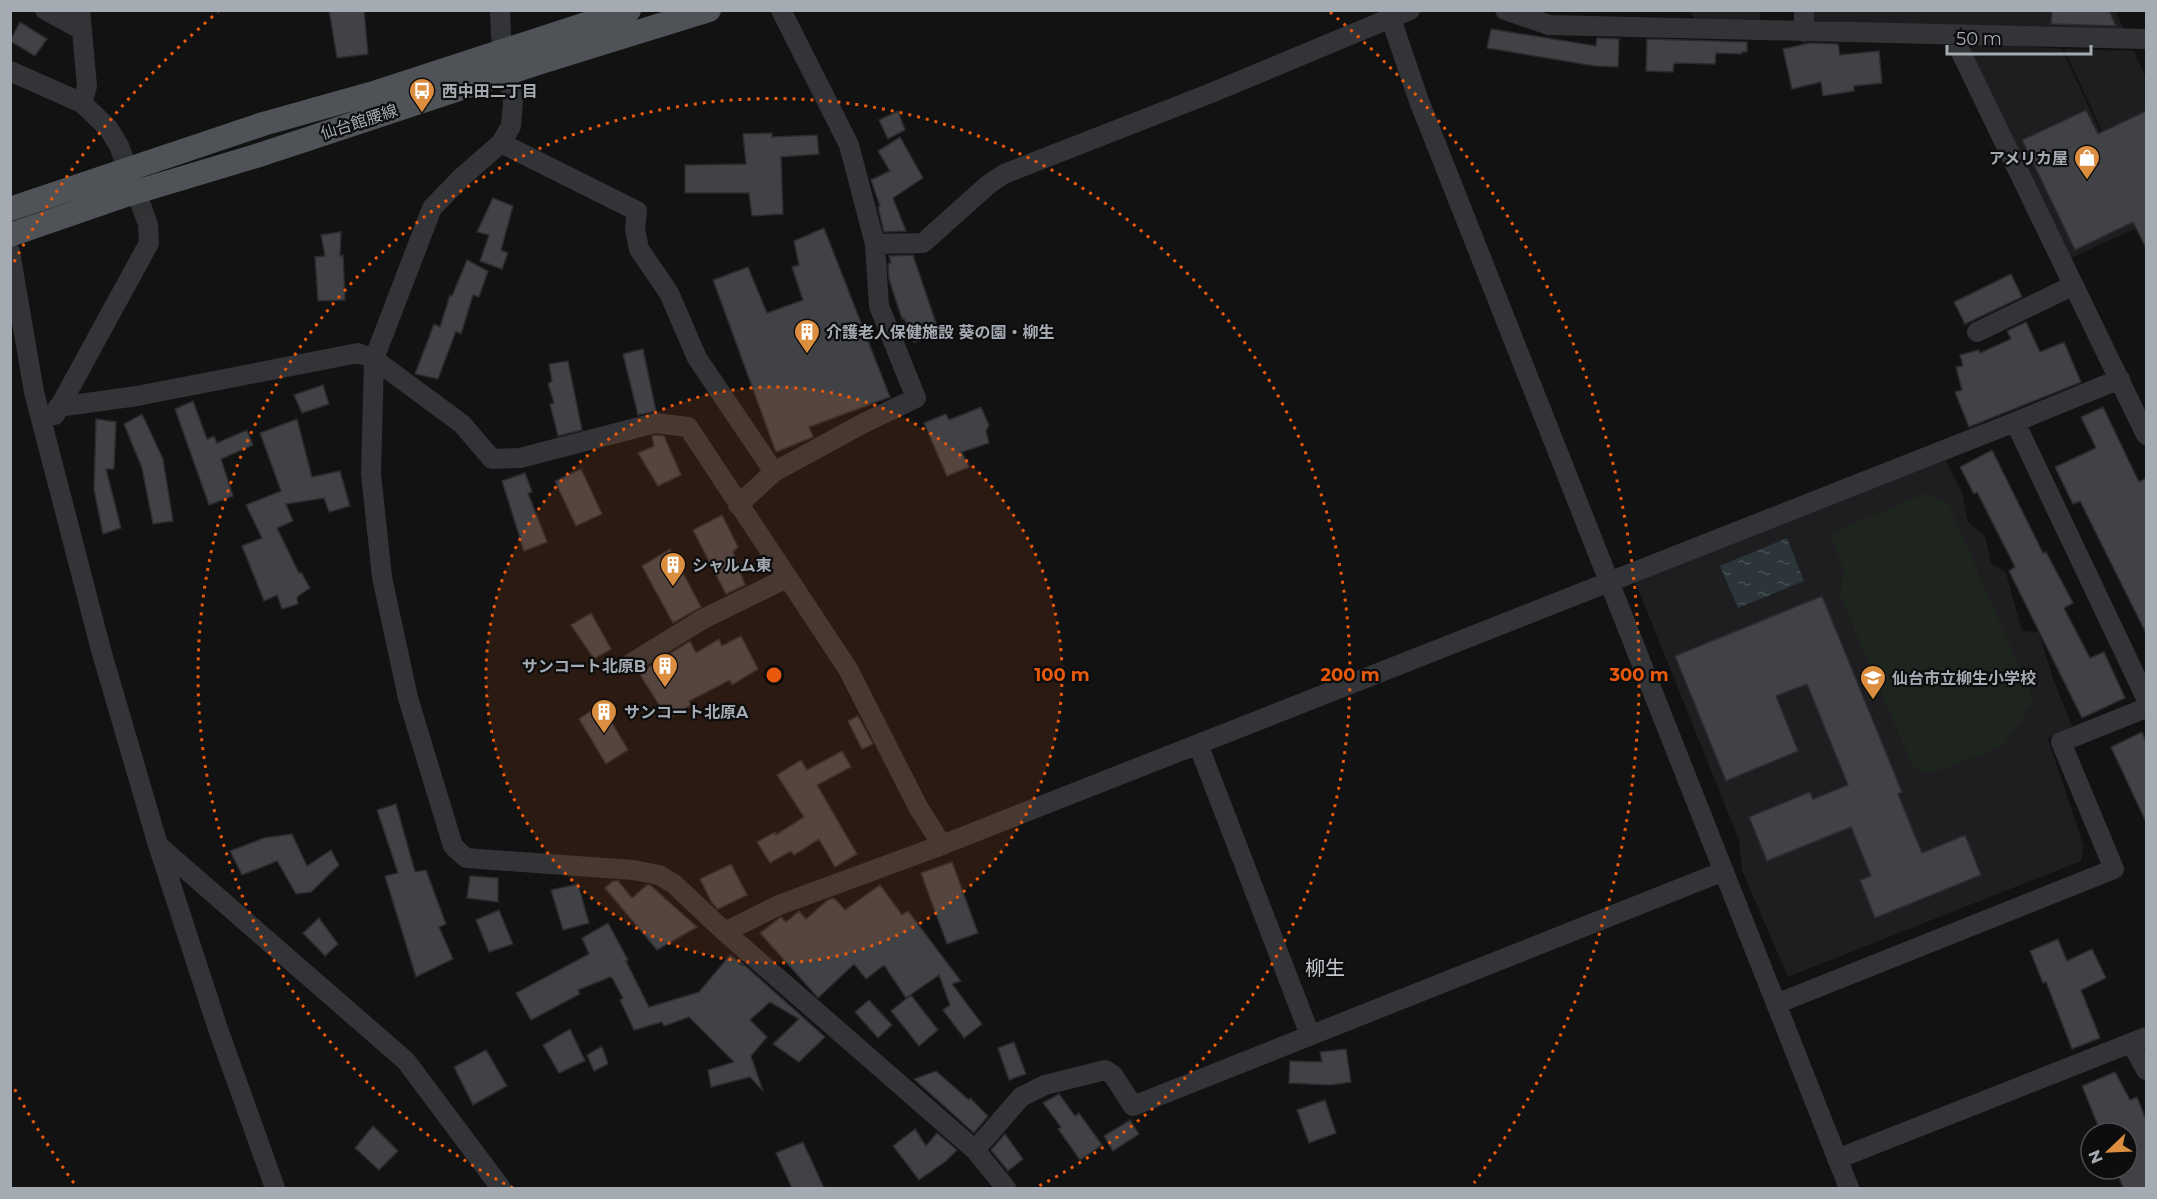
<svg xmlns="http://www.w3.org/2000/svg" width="2157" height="1199" font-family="Montserrat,'Noto Sans JP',sans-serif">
	<defs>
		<pattern id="water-ripples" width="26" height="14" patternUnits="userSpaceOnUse" patternTransform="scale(1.5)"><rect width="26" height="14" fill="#2c363a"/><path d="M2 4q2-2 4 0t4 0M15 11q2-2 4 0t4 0" fill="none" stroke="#485054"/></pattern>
	</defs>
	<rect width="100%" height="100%" fill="#121213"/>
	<path fill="#1e1e20" d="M 1689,10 L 1760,11 L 1760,21 L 1695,19 Z
		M 1809,10 L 2115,10 L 2124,29 L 1809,23 Z
		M 1973,43 L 2062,49 L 2143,225 L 2071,258 L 1970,50 Z
		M 2064,49 L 2134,51 L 2146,78 L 2146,163 L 2122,174 Z
		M 1946,460 L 1962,492 L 1968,522 L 1985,536 L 1991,563 L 2006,573 L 2022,631 L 2039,632 L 2052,676 L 2072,726 L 2048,739 L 2084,847 L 2081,861 L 1788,977 L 1742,870 L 1739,840 L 1635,581 Z"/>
	<path fill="#1e251e" d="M 1927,493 L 1949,505 L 2034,701 L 2003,746 L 1933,773 L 1914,769 L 1840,596 L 1844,571 L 1830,533 Z"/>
	<path fill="url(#water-ripples)" d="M 1787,538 L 1804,581 L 1738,608 L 1720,566 Z"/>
	<path fill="#414246" stroke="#2c2c2f" stroke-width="1.5" d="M 329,10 L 364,10 L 368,54 L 337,58 Z
		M 2052,10 L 2109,10 L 2116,26 L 2051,24 Z
		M 20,22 L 47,39 L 35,56 L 10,41 Z
		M 1491,29 L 1596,46 L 1597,38 L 1619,39 L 1618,67 L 1595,66 L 1487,48 Z
		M 1647,39 L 1747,42 L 1747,52 L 1742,52 L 1742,54 L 1716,53 L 1715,64 L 1674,63 L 1673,72 L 1646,71 Z
		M 1810,43 L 1838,44 L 1840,55 L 1879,51 L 1882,83 L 1854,86 L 1854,91 L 1823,96 L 1821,82 L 1792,89 L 1783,49 Z
		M 2086,110 L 2098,134 L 2146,111 L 2146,248 L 2133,222 L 2075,250 L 2022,140 Z
		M 898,111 L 905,130 L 888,139 L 879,120 Z
		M 772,133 L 772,137 L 817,135 L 819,154 L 781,157 L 783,214 L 752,216 L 749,193 L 685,193 L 685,165 L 746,164 L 743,134 Z
		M 900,137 L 923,178 L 893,198 L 906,231 L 884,232 L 878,207 L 880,206 L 871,180 L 890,171 L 878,151 Z
		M 493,198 L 513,206 L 501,250 L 508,253 L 502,269 L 480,261 L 489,235 L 477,232 Z
		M 824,228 L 890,397 L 809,427 L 813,437 L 776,452 L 713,280 L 748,267 L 767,313 L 803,300 L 792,267 L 799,265 L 794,241 Z
		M 341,232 L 340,256 L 343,255 L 345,300 L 318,301 L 315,257 L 325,256 L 321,235 Z
		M 913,255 L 940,335 L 914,342 L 904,318 L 902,319 L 889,279 L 888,264 L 891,263 L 889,256 Z
		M 467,260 L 488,271 L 479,297 L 473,295 L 461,334 L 456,331 L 438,379 L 415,374 L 434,324 L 440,327 L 450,295 L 452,296 Z
		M 2011,274 L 2022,297 L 1965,324 L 1954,302 Z
		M 2026,322 L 2040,352 L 2064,342 L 2081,382 L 1969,427 L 1955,392 L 1962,390 L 1956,367 L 1963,366 L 1960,355 L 1979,350 L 1980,353 L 2011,339 L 2007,331 Z
		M 643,349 L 656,411 L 638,415 L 623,354 Z
		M 568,361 L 582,430 L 558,436 L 550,404 L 554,403 L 548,384 L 552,381 L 549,364 Z
		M 323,385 L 329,404 L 302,413 L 294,395 Z
		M 193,401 L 207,439 L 214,436 L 217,443 L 247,430 L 253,445 L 221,459 L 233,496 L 209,505 L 175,409 Z
		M 981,407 L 989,425 L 986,431 L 989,443 L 962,452 L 969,467 L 947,476 L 924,423 L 946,414 L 949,420 Z
		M 2103,407 L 2139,482 L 2146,478 L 2146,633 L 2080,501 L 2073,504 L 2055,467 L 2096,448 L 2081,417 Z
		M 142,414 L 163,459 L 173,521 L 153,524 L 142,468 L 124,424 Z
		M 96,419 L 116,422 L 114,469 L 106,469 L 121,528 L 103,534 L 94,490 Z
		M 297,419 L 312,477 L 340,471 L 350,506 L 329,512 L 324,498 L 286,504 L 293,521 L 277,528 L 299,573 L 301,572 L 310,588 L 297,597 L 298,604 L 282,609 L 277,595 L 264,601 L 242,546 L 262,538 L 246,505 L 281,491 L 260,433 Z
		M 656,435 L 664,436 L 681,475 L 658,486 L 638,453 L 654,446 L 652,436 Z
		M 1992,450 L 2043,553 L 2046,552 L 2073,603 L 2064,608 L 2090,658 L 2104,652 L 2125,698 L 2082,718 L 2009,571 L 2015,567 L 1977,492 L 1974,494 L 1960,467 Z
		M 581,469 L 602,514 L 576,526 L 555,481 Z
		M 525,473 L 532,492 L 528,493 L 547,542 L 524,551 L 502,481 Z
		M 722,515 L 738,547 L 733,552 L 745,585 L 726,594 L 693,530 Z
		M 670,549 L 701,607 L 673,623 L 642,566 Z
		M 1822,596 L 1902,792 L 1898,794 L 1922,853 L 1965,835 L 1981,875 L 1875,918 L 1860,880 L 1871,876 L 1851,827 L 1767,861 L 1749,817 L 1810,792 L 1813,799 L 1848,785 L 1807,684 L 1776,696 L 1798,751 L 1726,781 L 1675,656 Z
		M 591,613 L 611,649 L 594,659 L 571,625 Z
		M 741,636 L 758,669 L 732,685 L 730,680 L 689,701 L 691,705 L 668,719 L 639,673 L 690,641 L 696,653 L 719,639 L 722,646 Z
		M 601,704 L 628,750 L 606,764 L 579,719 Z
		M 858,716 L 873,744 L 862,749 L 848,721 Z
		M 2142,732 L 2146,742 L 2146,822 L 2111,747 Z
		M 842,751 L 851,767 L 817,785 L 857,854 L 835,867 L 819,839 L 794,855 L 791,851 L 770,863 L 757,842 L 775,832 L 776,835 L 804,817 L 777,775 L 801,760 L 807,770 Z
		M 396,804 L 415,872 L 426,870 L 446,924 L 439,927 L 453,959 L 416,977 L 385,876 L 398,873 L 377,810 Z
		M 292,834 L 307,866 L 331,850 L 339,865 L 311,892 L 296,894 L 277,861 L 242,875 L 230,851 L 264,838 Z
		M 952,862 L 978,933 L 947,944 L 921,873 Z
		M 731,864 L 747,895 L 718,909 L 712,903 L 700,879 Z
		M 470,876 L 498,878 L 498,902 L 467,898 Z
		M 613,881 L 618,881 L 632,898 L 647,885 L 650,885 L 697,927 L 657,950 L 605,888 Z
		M 578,884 L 589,923 L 563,930 L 551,890 Z
		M 880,885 L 902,915 L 908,911 L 961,981 L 952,984 L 982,1024 L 964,1038 L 943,1010 L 950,1005 L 939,975 L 906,998 L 884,965 L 866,979 L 854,964 L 818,998 L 760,933 L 781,917 L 786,922 L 799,911 L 806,919 L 828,900 L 834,898 L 845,910 Z
		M 499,910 L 513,944 L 489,952 L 476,920 Z
		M 319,918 L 338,944 L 325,956 L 303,933 Z
		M 608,923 L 628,960 L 626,961 L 649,1007 L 699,992 L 730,955 L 743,966 L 740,961 L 825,1037 L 799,1062 L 773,1044 L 799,1019 L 770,1002 L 750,1020 L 767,1037 L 751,1056 L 763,1091 L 750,1077 L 711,1087 L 708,1070 L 734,1062 L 689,1017 L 664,1026 L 662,1022 L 634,1030 L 620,1000 L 623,998 L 612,978 L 610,977 L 578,990 L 580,994 L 531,1020 L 516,993 L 589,954 L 582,938 Z
		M 2058,939 L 2067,961 L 2092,949 L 2106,978 L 2081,990 L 2100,1038 L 2072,1049 L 2046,982 L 2043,983 L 2030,951 Z
		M 911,995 L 938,1030 L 919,1046 L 891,1011 Z
		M 869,1000 L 892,1025 L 878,1038 L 855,1012 Z
		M 570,1029 L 585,1061 L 559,1073 L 543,1045 Z
		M 1014,1042 L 1026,1074 L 1009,1080 L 998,1048 Z
		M 602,1046 L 608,1064 L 594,1071 L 587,1055 Z
		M 1346,1049 L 1351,1082 L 1330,1085 L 1289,1083 L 1290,1061 L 1322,1062 L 1320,1052 Z
		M 486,1050 L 507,1086 L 473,1105 L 454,1067 Z
		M 936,1071 L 969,1100 L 970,1098 L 988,1116 L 974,1133 L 914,1079 Z
		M 2115,1072 L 2130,1100 L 2137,1097 L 2146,1120 L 2146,1188 L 2123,1188 L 2116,1169 L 2127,1169 L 2127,1133 L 2101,1133 L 2082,1086 Z
		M 1059,1094 L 1075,1116 L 1079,1113 L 1102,1145 L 1080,1160 L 1058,1129 L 1061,1127 L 1043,1103 Z
		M 1325,1100 L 1336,1133 L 1309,1143 L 1297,1110 Z
		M 1130,1120 L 1139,1134 L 1113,1151 L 1104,1136 Z
		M 373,1126 L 398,1151 L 379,1170 L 355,1148 Z
		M 915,1129 L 926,1146 L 937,1133 L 957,1150 L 946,1161 L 919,1180 L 893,1146 Z
		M 1005,1134 L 1023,1159 L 1008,1171 L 991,1150 Z
		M 803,1142 L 824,1188 L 792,1188 L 776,1153 Z"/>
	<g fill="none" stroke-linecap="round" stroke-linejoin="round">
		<path stroke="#2f3133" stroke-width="20" stroke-dasharray="20 10" stroke-linecap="butt" d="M 119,146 L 148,224"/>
		<path stroke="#333437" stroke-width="20" d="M 45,10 L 82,30
			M 80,10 L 87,86 L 82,103
			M 500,10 L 501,36 L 513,101 L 511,126 L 501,143 L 462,177 L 432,208 L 374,359 L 371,474 L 382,577 L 408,698 L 453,846 L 466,858 L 633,870 L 659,875 L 674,884 L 725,932 L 975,1150 L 1006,1188
			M 781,10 L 849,145 L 875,244
			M 1388,10 L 1419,101 L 1849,1188
			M 1505,10 L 1549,25 L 2146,39
			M 1804,32 L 1804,10
			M 1953,36 L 2146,435
			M 10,71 L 82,103 L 109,129 L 119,146
			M 501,143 L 637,211 L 635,229 L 639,249 L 669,293 L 697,358 L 774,472
			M 10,252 L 34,392 L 101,650 L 158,845 L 218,1029 L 275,1188
			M 1977,332 L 2074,285
			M 58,407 L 137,396 L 358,353 L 374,359 L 462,424 L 492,459 L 520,458 L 655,423 L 688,427 L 848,669 L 918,807 L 942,845
			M 55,415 L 149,243 L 148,224
			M 2015,422 L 2146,698
			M 738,505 L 774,472 L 862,424 L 916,398 L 879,306 L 875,244 L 923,243 L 989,184 L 1004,174 L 1211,93 L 1410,10
			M 630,664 L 703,619 L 787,578
			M 1198,744 L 1310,1035
			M 159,846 L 406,1061 L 501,1188
			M 725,932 L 779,905 L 942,845 L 2015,422 L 2120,379
			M 1776,1004 L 2114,869 L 2061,742 L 2146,708
			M 2131,1043 L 2146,1070
			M 975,1150 L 1021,1097 L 1045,1085 L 1105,1070 L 1113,1075 L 1133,1106 L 1724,871
			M 1837,1159 L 2146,1037"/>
		<path stroke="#4f5256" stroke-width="24" d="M 10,209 L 263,124 L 377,92 L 629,10
			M 10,235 L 126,195 L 256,156 L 544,61 L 709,10"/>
	</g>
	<circle cx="774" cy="675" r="288" fill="#e8590c" fill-opacity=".12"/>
	<g fill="none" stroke="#e8590c" stroke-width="3" stroke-dasharray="3 6">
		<circle cx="774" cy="675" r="288"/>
		<path d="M513 1188A576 576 0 1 1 1035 1188"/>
		<path d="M74 1183A865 865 0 0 1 14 1088M14 262A865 865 0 0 1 218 12M1330 12A865 865 0 0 1 1474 1183"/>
	</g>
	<defs>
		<symbol id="bus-pin" viewBox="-11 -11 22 30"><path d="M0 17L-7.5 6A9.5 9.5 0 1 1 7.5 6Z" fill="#dc8e40" stroke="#0d0d0e"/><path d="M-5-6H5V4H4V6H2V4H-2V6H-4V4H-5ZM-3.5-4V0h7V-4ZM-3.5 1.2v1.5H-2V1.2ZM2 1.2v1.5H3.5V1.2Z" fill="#fff"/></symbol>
		<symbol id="shop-pin" viewBox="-11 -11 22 30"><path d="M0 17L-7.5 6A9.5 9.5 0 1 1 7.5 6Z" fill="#dc8e40" stroke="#0d0d0e"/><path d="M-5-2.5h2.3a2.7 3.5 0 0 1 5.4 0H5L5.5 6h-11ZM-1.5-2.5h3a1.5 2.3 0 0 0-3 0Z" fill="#fff"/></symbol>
		<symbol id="building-pin" viewBox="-11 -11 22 30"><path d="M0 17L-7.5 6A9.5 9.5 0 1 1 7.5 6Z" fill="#dc8e40" stroke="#0d0d0e"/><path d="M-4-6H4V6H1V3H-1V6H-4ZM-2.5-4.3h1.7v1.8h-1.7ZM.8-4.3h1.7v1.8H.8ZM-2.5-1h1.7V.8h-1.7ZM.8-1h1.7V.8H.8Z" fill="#fff"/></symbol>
		<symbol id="school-pin" viewBox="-11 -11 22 30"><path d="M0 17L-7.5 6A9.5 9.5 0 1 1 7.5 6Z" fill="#dc8e40" stroke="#0d0d0e"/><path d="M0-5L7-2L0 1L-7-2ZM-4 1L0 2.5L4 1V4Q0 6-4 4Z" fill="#fff"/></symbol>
	</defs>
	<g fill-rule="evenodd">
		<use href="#bus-pin" x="407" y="76" width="30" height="40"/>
		<use href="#shop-pin" x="2072" y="143" width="30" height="40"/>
		<use href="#building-pin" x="792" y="317" width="30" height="40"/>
		<use href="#building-pin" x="658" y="550" width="30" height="40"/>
		<use href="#building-pin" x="650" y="651" width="30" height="40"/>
		<use href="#school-pin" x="1858" y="663" width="30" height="40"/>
		<use href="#building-pin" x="589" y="697" width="30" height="40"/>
	</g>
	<g text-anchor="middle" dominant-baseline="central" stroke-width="4.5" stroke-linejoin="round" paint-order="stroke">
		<g font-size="16" font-weight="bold" fill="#a5abb2" stroke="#0d0d0e" text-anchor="start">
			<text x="442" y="91">西中田二丁目</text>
			<text x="2068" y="158" text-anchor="end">アメリカ屋</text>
			<text x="826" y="332">介護老人保健施設 葵の園・柳生</text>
			<text x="692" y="565">シャルム東</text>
			<text x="646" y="666" text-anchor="end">サンコート北原B</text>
			<text x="1892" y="678">仙台市立柳生小学校</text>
			<text x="624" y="712">サンコート北原A</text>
		</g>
		<g font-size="16" fill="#a5abb2" stroke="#0d0d0e">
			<text transform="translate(359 122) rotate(-18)">仙台館腰線</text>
		</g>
		<g font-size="20" fill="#c5c9ce" stroke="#0d0d0e">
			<text x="1325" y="968">柳生</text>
		</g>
	</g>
	<circle cx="774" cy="675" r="9" fill="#e8590c" stroke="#0d0d0e" stroke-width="3"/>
	<g font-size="18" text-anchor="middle" font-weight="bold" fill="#e8590c" stroke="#0d0d0e" stroke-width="4.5" stroke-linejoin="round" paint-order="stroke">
		<text x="1062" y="681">100 m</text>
		<text x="1350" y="681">200 m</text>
		<text x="1639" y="681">300 m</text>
	</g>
	<rect width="2157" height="1199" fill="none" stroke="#a5abb2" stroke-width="24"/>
	<g transform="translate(2109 1151) rotate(247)"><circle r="28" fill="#0d0d0e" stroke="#4a4c50" stroke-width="1.5"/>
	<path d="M0-4.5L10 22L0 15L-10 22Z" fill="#dc8e40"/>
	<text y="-9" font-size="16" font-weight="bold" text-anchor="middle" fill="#a5abb2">N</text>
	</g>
	<path d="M1947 45v9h144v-9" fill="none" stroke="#a5abb2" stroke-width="3"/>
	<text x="1956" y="45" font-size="18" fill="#a5abb2" stroke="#0d0d0e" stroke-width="4.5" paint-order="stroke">50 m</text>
</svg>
